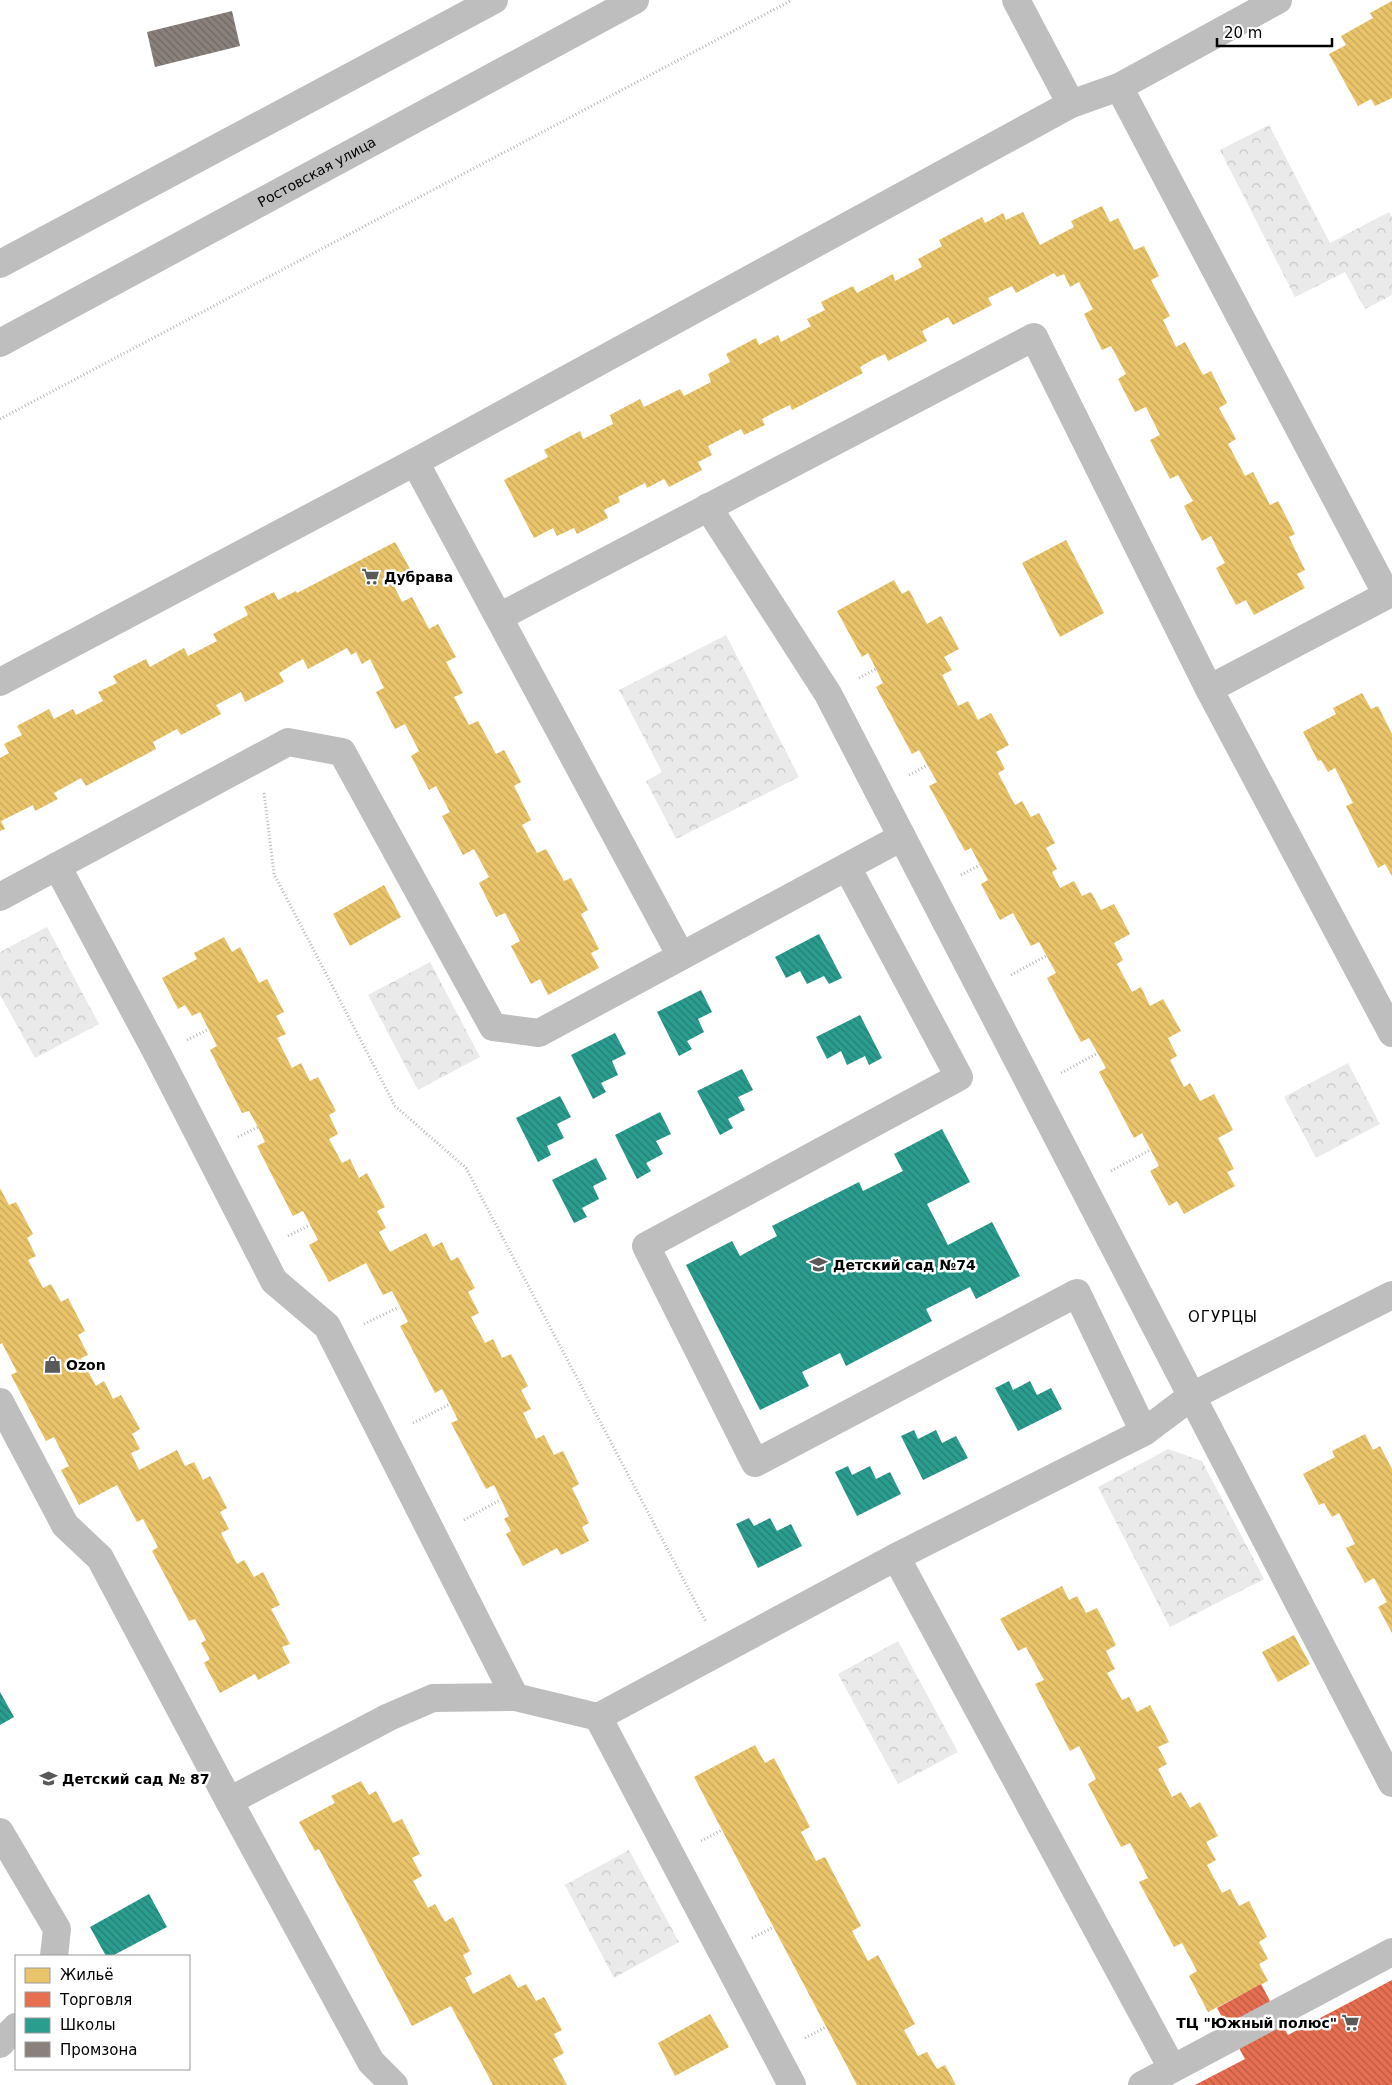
<svg xmlns="http://www.w3.org/2000/svg" width="1392" height="2085" font-family="'DejaVu Sans',sans-serif">
	<defs>
		<pattern id="forest-crowns" width="20" height="18" patternUnits="userSpaceOnUse" patternTransform="scale(1.25)"><rect width="20" height="18" fill="#eaeaea"/><path d="M2 6a3 3 0 1 1 6 0M12 15a3 3 0 1 1 6 0" fill="none" stroke="#c7c7c7"/></pattern>
		<pattern id="homes-back-hatch" width="6" height="6" patternUnits="userSpaceOnUse" patternTransform="scale(1.25)"><rect width="6" height="6" fill="#e9c46a"/><path d="M-1 5l2 2M0 0l6 6M5-1l2 2" fill="none" stroke="#c6a75a"/></pattern>
		<pattern id="shops-back-hatch" width="6" height="6" patternUnits="userSpaceOnUse" patternTransform="scale(1.25)"><rect width="6" height="6" fill="#e76f51"/><path d="M-1 5l2 2M0 0l6 6M5-1l2 2" fill="none" stroke="#b95941"/></pattern>
		<pattern id="schools-back-hatch" width="6" height="6" patternUnits="userSpaceOnUse" patternTransform="scale(1.25)"><rect width="6" height="6" fill="#2a9d8f"/><path d="M-1 5l2 2M0 0l6 6M5-1l2 2" fill="none" stroke="#227e72"/></pattern>
		<pattern id="industry-back-hatch" width="6" height="6" patternUnits="userSpaceOnUse" patternTransform="scale(1.25)"><rect width="6" height="6" fill="#8a817c"/><path d="M-1 5l2 2M0 0l6 6M5-1l2 2" fill="none" stroke="#6e6763"/></pattern>
	</defs>
	<rect width="100%" height="100%" fill="#fff"/>
	<path fill="url(#forest-crowns)" d="M 1269,125 L 1330,243 L 1389,212 L 1392,217 L 1392,295 L 1365,309 L 1345,272 L 1295,297 L 1220,150 Z
		M 726,635 L 799,777 L 676,839 L 646,781 L 662,772 L 619,690 Z
		M 47,927 L 99,1024 L 35,1058 L 0,995 L 0,952 Z
		M 430,962 L 480,1057 L 418,1090 L 368,995 Z
		M 1348,1063 L 1380,1124 L 1316,1158 L 1284,1097 Z
		M 1168,1449 L 1202,1461 L 1264,1579 L 1170,1627 L 1098,1487 Z
		M 898,1641 L 958,1752 L 898,1784 L 838,1674 Z
		M 629,1850 L 679,1942 L 614,1978 L 565,1885 Z"/>
	<path fill="url(#homes-back-hatch)" d="M 1392,1 L 1392,98 L 1375,106 L 1371,99 L 1358,106 L 1329,54 L 1346,45 L 1341,36 L 1373,18 L 1370,13 Z
		M 1102,206 L 1110,222 L 1118,218 L 1134,250 L 1144,246 L 1159,276 L 1151,280 L 1170,316 L 1163,320 L 1176,347 L 1185,342 L 1203,375 L 1211,371 L 1227,403 L 1219,408 L 1236,439 L 1228,444 L 1245,476 L 1253,472 L 1270,505 L 1278,501 L 1295,534 L 1289,537 L 1305,570 L 1297,574 L 1305,588 L 1254,615 L 1246,600 L 1236,605 L 1216,568 L 1225,563 L 1218,550 L 1211,536 L 1202,541 L 1184,506 L 1193,501 L 1178,475 L 1170,479 L 1150,440 L 1160,435 L 1146,407 L 1135,412 L 1118,379 L 1126,374 L 1111,346 L 1102,350 L 1084,314 L 1093,309 L 1079,282 L 1070,287 L 1064,274 L 1057,277 L 1054,273 L 1016,293 L 1012,286 L 988,298 L 992,305 L 953,325 L 948,317 L 922,331 L 927,341 L 888,361 L 885,354 L 872,360 L 860,367 L 863,373 L 792,410 L 790,405 L 775,412 L 762,419 L 765,425 L 744,435 L 741,429 L 708,446 L 712,455 L 698,462 L 702,470 L 669,487 L 664,479 L 647,488 L 645,483 L 618,497 L 620,502 L 604,510 L 608,518 L 577,534 L 574,528 L 557,536 L 553,528 L 534,538 L 504,480 L 548,457 L 544,450 L 580,431 L 583,439 L 613,424 L 610,415 L 640,399 L 644,407 L 680,389 L 684,396 L 711,382 L 708,374 L 730,362 L 726,354 L 756,338 L 759,345 L 778,335 L 781,342 L 811,326 L 807,319 L 825,310 L 821,302 L 853,286 L 857,293 L 893,274 L 895,281 L 922,267 L 918,259 L 942,246 L 939,240 L 982,217 L 985,223 L 1003,213 L 1006,220 L 1023,212 L 1040,245 L 1074,227 L 1071,221 Z
		M 1066,540 L 1104,613 L 1060,637 L 1022,563 Z
		M 395,542 L 414,576 L 394,586 L 402,602 L 412,597 L 429,629 L 438,624 L 456,657 L 446,662 L 463,693 L 454,697 L 469,725 L 478,721 L 496,754 L 504,750 L 521,782 L 514,786 L 531,820 L 522,825 L 537,853 L 546,849 L 564,881 L 571,878 L 588,910 L 581,914 L 599,949 L 591,953 L 599,968 L 548,995 L 540,979 L 531,984 L 511,946 L 520,941 L 505,913 L 496,917 L 479,883 L 489,877 L 474,849 L 463,855 L 442,816 L 450,812 L 436,786 L 429,790 L 411,756 L 419,751 L 405,724 L 395,729 L 376,692 L 384,688 L 370,659 L 362,664 L 356,652 L 351,655 L 347,648 L 308,669 L 303,659 L 292,665 L 279,673 L 284,682 L 245,702 L 241,692 L 216,705 L 221,714 L 181,735 L 177,729 L 153,742 L 156,749 L 86,786 L 81,778 L 54,793 L 58,799 L 35,811 L 33,805 L 1,821 L 5,829 L 0,831 L 0,758 L 9,753 L 4,744 L 22,735 L 17,726 L 49,709 L 54,719 L 73,709 L 76,715 L 103,701 L 98,692 L 117,683 L 113,676 L 146,659 L 150,667 L 184,648 L 188,656 L 217,641 L 213,634 L 248,615 L 244,607 L 274,592 L 278,600 L 296,591 L 297,593 Z
		M 894,580 L 902,594 L 909,590 L 927,624 L 941,616 L 959,649 L 944,657 L 952,670 L 942,675 L 958,706 L 968,701 L 978,720 L 991,713 L 1009,745 L 996,752 L 1005,769 L 998,773 L 1015,805 L 1022,801 L 1031,817 L 1039,813 L 1055,843 L 1046,848 L 1057,869 L 1052,872 L 1060,888 L 1074,881 L 1082,896 L 1091,892 L 1101,910 L 1114,904 L 1130,934 L 1114,943 L 1123,960 L 1117,964 L 1132,992 L 1141,987 L 1150,1006 L 1163,999 L 1181,1031 L 1168,1038 L 1177,1056 L 1170,1060 L 1184,1087 L 1190,1083 L 1200,1101 L 1214,1094 L 1233,1130 L 1218,1138 L 1234,1169 L 1227,1172 L 1235,1186 L 1184,1214 L 1177,1201 L 1169,1206 L 1150,1171 L 1159,1166 L 1142,1133 L 1134,1138 L 1099,1072 L 1106,1068 L 1089,1038 L 1081,1042 L 1047,978 L 1056,973 L 1039,942 L 1031,946 L 1013,913 L 1000,920 L 981,884 L 988,880 L 971,848 L 965,851 L 929,786 L 937,782 L 919,750 L 912,754 L 876,687 L 883,683 L 868,653 L 862,657 L 837,611 Z
		M 1362,693 L 1371,709 L 1378,706 L 1392,734 L 1392,876 L 1385,864 L 1378,868 L 1346,806 L 1353,803 L 1335,768 L 1328,772 L 1321,760 L 1318,761 L 1303,732 L 1336,714 L 1333,708 Z
		M 384,885 L 401,917 L 350,946 L 333,914 Z
		M 224,937 L 232,952 L 240,947 L 259,983 L 267,979 L 284,1012 L 276,1016 L 286,1034 L 277,1038 L 292,1068 L 301,1063 L 310,1081 L 318,1077 L 336,1111 L 329,1115 L 338,1134 L 329,1139 L 342,1163 L 350,1159 L 359,1178 L 367,1173 L 385,1207 L 377,1211 L 386,1228 L 379,1232 L 390,1252 L 426,1233 L 433,1247 L 442,1242 L 451,1261 L 458,1257 L 475,1288 L 468,1292 L 479,1313 L 471,1317 L 485,1343 L 493,1339 L 502,1358 L 511,1354 L 528,1386 L 521,1390 L 531,1409 L 523,1413 L 536,1439 L 544,1435 L 554,1455 L 563,1451 L 579,1484 L 572,1488 L 589,1523 L 582,1527 L 589,1541 L 561,1555 L 557,1548 L 523,1566 L 506,1534 L 511,1531 L 504,1519 L 509,1516 L 494,1485 L 486,1489 L 451,1423 L 458,1420 L 450,1404 L 442,1389 L 435,1393 L 400,1326 L 408,1322 L 392,1291 L 383,1295 L 366,1263 L 329,1282 L 309,1245 L 318,1240 L 303,1211 L 293,1216 L 257,1146 L 265,1142 L 258,1127 L 249,1111 L 242,1113 L 210,1050 L 217,1046 L 200,1012 L 192,1016 L 185,1005 L 178,1009 L 162,978 L 197,959 L 194,953 Z
		M 0,1188 L 9,1205 L 16,1202 L 33,1234 L 27,1238 L 36,1256 L 28,1260 L 43,1288 L 51,1284 L 61,1302 L 68,1298 L 85,1331 L 78,1335 L 88,1355 L 81,1358 L 96,1386 L 104,1381 L 113,1399 L 121,1395 L 140,1429 L 132,1434 L 140,1449 L 131,1453 L 139,1470 L 177,1450 L 185,1466 L 194,1462 L 203,1480 L 210,1476 L 227,1508 L 220,1512 L 229,1529 L 221,1533 L 237,1564 L 244,1560 L 254,1577 L 263,1572 L 280,1605 L 271,1609 L 290,1644 L 282,1647 L 290,1663 L 258,1680 L 255,1674 L 220,1693 L 204,1663 L 210,1659 L 201,1643 L 206,1640 L 195,1619 L 189,1621 L 152,1551 L 158,1547 L 143,1519 L 137,1522 L 117,1485 L 79,1505 L 61,1470 L 69,1466 L 54,1437 L 46,1441 L 11,1375 L 17,1372 L 2,1343 L 0,1344 Z
		M 1365,1434 L 1373,1450 L 1380,1446 L 1392,1469 L 1392,1633 L 1378,1607 L 1387,1602 L 1374,1578 L 1365,1583 L 1346,1548 L 1355,1544 L 1339,1513 L 1332,1517 L 1324,1503 L 1319,1505 L 1303,1474 L 1335,1457 L 1332,1451 Z
		M 1062,1586 L 1069,1600 L 1077,1596 L 1086,1613 L 1097,1608 L 1116,1645 L 1106,1651 L 1115,1669 L 1107,1673 L 1122,1700 L 1129,1697 L 1137,1712 L 1150,1705 L 1169,1742 L 1158,1747 L 1167,1764 L 1158,1769 L 1172,1797 L 1181,1792 L 1190,1808 L 1200,1802 L 1218,1836 L 1206,1842 L 1216,1860 L 1207,1865 L 1222,1893 L 1230,1889 L 1239,1906 L 1249,1901 L 1267,1937 L 1259,1942 L 1268,1959 L 1259,1964 L 1268,1981 L 1208,2012 L 1189,1976 L 1197,1971 L 1182,1943 L 1174,1947 L 1139,1882 L 1148,1878 L 1130,1843 L 1121,1847 L 1088,1784 L 1096,1779 L 1079,1746 L 1070,1751 L 1035,1684 L 1044,1680 L 1026,1647 L 1018,1651 L 1000,1619 Z
		M 1294,1635 L 1310,1664 L 1278,1682 L 1262,1652 Z
		M 755,1745 L 765,1763 L 774,1758 L 810,1827 L 801,1832 L 816,1861 L 825,1857 L 861,1926 L 852,1931 L 868,1961 L 878,1955 L 915,2024 L 904,2030 L 918,2056 L 927,2052 L 937,2069 L 945,2065 L 956,2085 L 857,2085 L 694,1777 Z
		M 361,1781 L 369,1795 L 376,1791 L 393,1823 L 402,1819 L 420,1854 L 412,1858 L 422,1876 L 413,1881 L 428,1908 L 435,1904 L 445,1922 L 453,1917 L 470,1951 L 463,1955 L 472,1974 L 465,1978 L 473,1994 L 510,1974 L 518,1988 L 526,1984 L 536,2001 L 544,1997 L 562,2030 L 554,2034 L 564,2053 L 553,2059 L 567,2085 L 493,2085 L 451,2006 L 412,2026 L 319,1849 L 315,1851 L 299,1822 L 335,1803 L 331,1796 Z
		M 710,2014 L 729,2047 L 675,2076 L 658,2043 Z"/>
	<path fill="url(#shops-back-hatch)" d="M 1392,1980 L 1392,2085 L 1195,2085 L 1245,2059 L 1217,2008 L 1261,1984 L 1288,2035 Z"/>
	<path fill="url(#schools-back-hatch)" d="M 819,934 L 842,978 L 829,984 L 824,976 L 807,984 L 800,971 L 786,978 L 775,957 Z
		M 701,990 L 712,1012 L 698,1019 L 704,1032 L 687,1041 L 692,1049 L 679,1056 L 657,1012 Z
		M 860,1015 L 882,1058 L 869,1065 L 865,1056 L 847,1065 L 841,1051 L 827,1059 L 816,1037 Z
		M 615,1033 L 626,1054 L 612,1061 L 618,1075 L 601,1083 L 606,1092 L 593,1099 L 571,1055 Z
		M 742,1069 L 753,1090 L 738,1097 L 745,1110 L 728,1119 L 733,1128 L 720,1135 L 697,1091 Z
		M 560,1096 L 571,1117 L 557,1124 L 564,1138 L 547,1146 L 551,1155 L 538,1162 L 516,1118 Z
		M 660,1112 L 671,1134 L 656,1141 L 663,1154 L 646,1163 L 651,1171 L 637,1179 L 615,1135 Z
		M 942,1129 L 970,1182 L 927,1204 L 948,1245 L 992,1222 L 1020,1276 L 976,1299 L 970,1287 L 926,1309 L 932,1321 L 846,1366 L 840,1353 L 802,1372 L 809,1386 L 760,1410 L 686,1265 L 732,1241 L 740,1256 L 777,1236 L 772,1226 L 859,1182 L 863,1191 L 903,1171 L 894,1154 Z
		M 596,1158 L 607,1179 L 593,1186 L 599,1199 L 582,1208 L 587,1217 L 574,1223 L 552,1180 Z
		M 1009,1381 L 1013,1390 L 1030,1381 L 1037,1395 L 1051,1388 L 1062,1409 L 1018,1431 L 995,1388 Z
		M 914,1430 L 918,1439 L 936,1430 L 942,1443 L 956,1436 L 968,1458 L 923,1480 L 901,1436 Z
		M 848,1466 L 852,1475 L 870,1466 L 876,1479 L 890,1472 L 901,1494 L 857,1516 L 835,1472 Z
		M 749,1518 L 754,1526 L 770,1518 L 777,1531 L 791,1524 L 802,1546 L 758,1568 L 736,1524 Z
		M 0,1692 L 14,1717 L 0,1725 Z
		M 149,1894 L 167,1927 L 112,1956 L 106,1956 L 90,1927 Z"/>
	<path fill="url(#industry-back-hatch)" d="M 232,11 L 240,46 L 155,67 L 147,32 Z"/>
	<g fill="none" stroke-linecap="round" stroke-linejoin="round">
		<path stroke="#b8b8b8" stroke-width="3" stroke-dasharray="1 2.5" stroke-linecap="butt" d="M 0,419 L 792,0
			M 859,678 L 876,669
			M 909,775 L 928,765
			M 264,793 L 274,874 L 395,1106 L 466,1168 L 706,1622
			M 961,875 L 980,865
			M 1011,975 L 1046,956
			M 187,1040 L 209,1029
			M 1061,1073 L 1098,1053
			M 238,1137 L 258,1127
			M 1111,1171 L 1150,1150
			M 288,1236 L 310,1225
			M 364,1324 L 399,1307
			M 413,1423 L 450,1404
			M 464,1520 L 500,1500
			M 701,1841 L 722,1830
			M 752,1938 L 774,1927
			M 805,2038 L 826,2027"/>
		<g stroke="#bebebe" stroke-width="28">
			<path d="M 1016,0 L 1071,104 L 1119,87 L 1278,0"/>
			<path d="M 0,264 L 494,0"/>
			<path id="s1" d="M 0,343 L 635,0"/>
			<path d="M 415,462 L 681,956"/>
			<path d="M 708,507 L 828,694 L 1392,1783"/>
			<path d="M 499,617 L 1034,337 L 1209,689 L 1387,595 L 1119,87"/>
			<path d="M 0,682 L 415,462 L 1071,104"/>
			<path d="M 1209,689 L 1392,1033"/>
			<path d="M 57,866 L 158,1055 L 274,1281 L 327,1326 L 515,1697 L 433,1698 L 389,1717 L 229,1801 L 371,2062 L 394,2085"/>
			<path d="M 847,867 L 959,1077 L 646,1246 L 755,1463 L 1077,1293 L 1144,1432"/>
			<path d="M 0,897 L 288,742 L 342,752 L 493,1027 L 539,1033 L 902,837"/>
			<path d="M 0,1402 L 65,1525 L 100,1558 L 229,1801"/>
			<path d="M 896,1557 L 1172,2068"/>
			<path d="M 515,1697 L 598,1717 L 792,2085"/>
			<path d="M 598,1717 L 896,1557 L 1144,1432 L 1192,1396 L 1392,1295"/>
			<path d="M 0,1832 L 57,1929 L 54,1956"/>
			<path d="M 0,2044 L 16,2027"/>
			<path d="M 1142,2085 L 1392,1952"/>
		</g>
	</g>
	<defs>
		<symbol id="supermarket-bare" viewBox="-9 -9 18 18"><path d="M-6-5.5h2.5l.6 2H6L4.5 2H-2.5L-4.4-4H-6ZM-1.5 3.2a1.3 1.3 0 1 0 .1 0ZM3 3.2a1.3 1.3 0 1 0 .1 0Z" fill="#595959" stroke="#fff" stroke-width="2.5" paint-order="stroke"/></symbol>
		<symbol id="school-bare" viewBox="-9 -9 18 18"><path d="M0-5L7-2L0 1L-7-2ZM-4 1L0 2.5L4 1V4Q0 6-4 4Z" fill="#595959" stroke="#fff" stroke-width="2.5" paint-order="stroke"/></symbol>
		<symbol id="shop-bare" viewBox="-9 -9 18 18"><path d="M-5-2.5h2.3a2.7 3.5 0 0 1 5.4 0H5L5.5 6h-11ZM-1.5-2.5h3a1.5 2.3 0 0 0-3 0Z" fill="#595959" stroke="#fff" stroke-width="2.5" paint-order="stroke"/></symbol>
	</defs>
	<g fill-rule="evenodd">
		<use href="#supermarket-bare" x="358" y="564" width="25" height="25"/>
		<use href="#school-bare" x="806" y="1252" width="25" height="25"/>
		<use href="#shop-bare" x="40" y="1352" width="25" height="25"/>
		<use href="#school-bare" x="36" y="1766" width="25" height="25"/>
		<use href="#supermarket-bare" x="1338" y="2010" width="25" height="25"/>
	</g>
	<g text-anchor="middle" dominant-baseline="central" stroke-width="5" stroke-linejoin="round" paint-order="stroke">
		<g font-size="14" fill="#000" stroke="#fff">
			<text stroke="none"><textPath href="#s1" startOffset="360">Ростовская улица</textPath></text>
		</g>
		<g font-size="14" font-weight="bold" fill="#000" stroke="#fff" text-anchor="start">
			<text x="384" y="577">Дубрава</text>
			<text x="833" y="1265">Детский сад №74</text>
			<text x="66" y="1365">Ozon</text>
			<text x="62" y="1779">Детский сад № 87</text>
			<text x="1337" y="2023" text-anchor="end">ТЦ "Южный полюс"</text>
		</g>
		<g font-size="15" letter-spacing="1" fill="#000" stroke="#fff">
			<text x="1223" y="1317">ОГУРЦЫ</text>
		</g>
	</g>
	<rect x="15" y="1955" width="175" height="115" fill="#ffffff" stroke="#999999"/>
	<rect x="25" y="1968" width="25" height="15" fill="#e9c46a" stroke="#999999"/>
	<text x="60" y="1980" font-size="15" fill="#000000">Жильё</text>
	<rect x="25" y="1992" width="25" height="15" fill="#e76f51" stroke="#999999"/>
	<text x="60" y="2005" font-size="15" fill="#000000">Торговля</text>
	<rect x="25" y="2018" width="25" height="15" fill="#2a9d8f" stroke="#999999"/>
	<text x="60" y="2030" font-size="15" fill="#000000">Школы</text>
	<rect x="25" y="2042" width="25" height="15" fill="#8a817c" stroke="#999999"/>
	<text x="60" y="2055" font-size="15" fill="#000000">Промзона</text>
	<path d="M1217 38v8h115v-8" fill="none" stroke="#000000" stroke-width="2.5"/>
	<text x="1224" y="38" font-size="15" fill="#000000" stroke="#ffffff" stroke-width="4" paint-order="stroke">20 m</text>
</svg>
